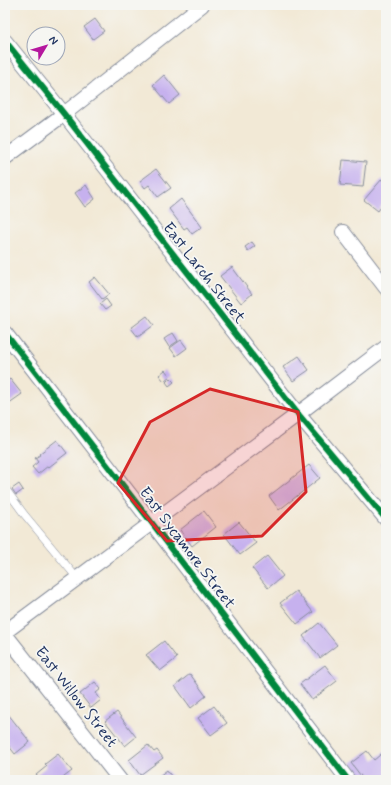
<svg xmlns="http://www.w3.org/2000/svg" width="391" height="785" font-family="Mynerve,sans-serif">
	<rect width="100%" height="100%" fill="#f6f6f2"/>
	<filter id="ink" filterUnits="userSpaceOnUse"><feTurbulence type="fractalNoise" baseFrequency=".025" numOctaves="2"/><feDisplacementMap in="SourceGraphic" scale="8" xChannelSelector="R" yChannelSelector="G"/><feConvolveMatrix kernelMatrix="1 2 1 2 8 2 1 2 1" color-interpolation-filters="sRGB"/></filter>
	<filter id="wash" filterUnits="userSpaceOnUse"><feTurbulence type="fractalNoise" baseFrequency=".012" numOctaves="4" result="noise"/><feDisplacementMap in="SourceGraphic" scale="16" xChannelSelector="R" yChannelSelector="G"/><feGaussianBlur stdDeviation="0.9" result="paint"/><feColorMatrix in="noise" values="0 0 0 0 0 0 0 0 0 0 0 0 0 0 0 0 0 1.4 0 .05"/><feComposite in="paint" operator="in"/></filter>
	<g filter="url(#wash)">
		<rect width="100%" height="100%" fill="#f2e9d6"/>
		<g id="blocks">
			<path fill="#c6b1ee" d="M 95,19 L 104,31 L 93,39 L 84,27 Z
				M 164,75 L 180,95 L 169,104 L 153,85 Z
				M 343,160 L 366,162 L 363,187 L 340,185 Z
				M 156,169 L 171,188 L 158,197 L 149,185 L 145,188 L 140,181 Z
				M 382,179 L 386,182 L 386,204 L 385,205 L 383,204 L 378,211 L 364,200 Z
				M 86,185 L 95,199 L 85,207 L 75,193 Z
				M 181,199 L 202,227 L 192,234 L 187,227 L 184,229 L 169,209 Z
				M 252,242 L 255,246 L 248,251 L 245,247 Z
				M 232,267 L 252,294 L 241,303 L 220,276 Z
				M 95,277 L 109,294 L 102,299 L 89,282 Z
				M 106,299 L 111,306 L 105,310 L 100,304 Z
				M 147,316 L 154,325 L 138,337 L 131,328 Z
				M 173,333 L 178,341 L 169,347 L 164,339 Z
				M 181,340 L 187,348 L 176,356 L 170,348 Z
				M 299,356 L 309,370 L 293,381 L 283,367 Z
				M 165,370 L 170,376 L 164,381 L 159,375 Z
				M 170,378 L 174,382 L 169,386 L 166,382 Z
				M 10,379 L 22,394 L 5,406 L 5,383 Z
				M 57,440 L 67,453 L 49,467 L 48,466 L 38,474 L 32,467 L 38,462 L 35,458 L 40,455 L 39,454 Z
				M 386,460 L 386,474 L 380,465 Z
				M 309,465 L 320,478 L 279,510 L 269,496 Z
				M 19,484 L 23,490 L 16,495 L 12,489 Z
				M 204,511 L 216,527 L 192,546 L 180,530 Z
				M 239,522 L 256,543 L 240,555 L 224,534 Z
				M 267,556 L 283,576 L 268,588 L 252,568 Z
				M 296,591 L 313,612 L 297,624 L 280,603 Z
				M 319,623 L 337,645 L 320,658 L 303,636 Z
				M 164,641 L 177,658 L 160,671 L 146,655 Z
				M 325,665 L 337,681 L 312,700 L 300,684 Z
				M 190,674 L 206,696 L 191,708 L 175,686 Z
				M 95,682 L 101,689 L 96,693 L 101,700 L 91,708 L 80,694 Z
				M 214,706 L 227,723 L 211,735 L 198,718 Z
				M 117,712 L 136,737 L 125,746 L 105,721 Z
				M 8,714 L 30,742 L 15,754 L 5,741 L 5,717 Z
				M 148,745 L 154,752 L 157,750 L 163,758 L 140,775 L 129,760 Z
				M 386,750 L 386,780 L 364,780 L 351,763 L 367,751 L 374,760 Z
				M 58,754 L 72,771 L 60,780 L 39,780 L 36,775 L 47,766 L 45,764 Z
				M 167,770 L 173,779 L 171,780 L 154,780 Z"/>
		</g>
	</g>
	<g filter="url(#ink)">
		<use href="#blocks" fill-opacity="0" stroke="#868c9a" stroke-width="1"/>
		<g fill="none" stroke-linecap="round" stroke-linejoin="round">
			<defs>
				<path id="service" d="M 5,488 L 24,514 L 77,578"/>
				<path id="minor" d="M 5,41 L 64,114 L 298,414 L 386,519
					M 5,158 L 64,114 L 202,5
					M 343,232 L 386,288
					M 5,333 L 152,523 L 348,780
					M 5,632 L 298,414 L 386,347
					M 5,634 L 120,780"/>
			</defs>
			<use href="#service" stroke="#868c9a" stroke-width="8"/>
			<use href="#minor" stroke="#868c9a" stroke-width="16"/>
			<use href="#service" stroke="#fff" stroke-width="7"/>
			<use href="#minor" stroke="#fff" stroke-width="14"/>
			<defs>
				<path id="cycleway" d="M 5,41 L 64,114 L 298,414 L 386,519
					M 5,333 L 152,523 L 348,780"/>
			</defs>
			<use href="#cycleway" stroke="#f6f6f2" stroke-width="8"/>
			<use href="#cycleway" stroke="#00873e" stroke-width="6"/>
		</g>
	</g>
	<path fill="#d62828" fill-opacity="0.2" stroke="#d62828" stroke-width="3" stroke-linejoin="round" d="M 210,389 L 298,412 L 306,492 L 262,536 L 167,541 L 118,483 L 150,422 Z"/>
	<g text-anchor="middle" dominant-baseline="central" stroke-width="3.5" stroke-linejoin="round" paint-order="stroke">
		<g font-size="16" fill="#1b2f5e" stroke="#f6f6f2">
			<text transform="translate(204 273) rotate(52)">East Larch Street</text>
			<text transform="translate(187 548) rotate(53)">East Sycamore Street</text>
			<text transform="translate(76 697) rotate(52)">East Willow Street</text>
		</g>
	</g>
	<rect width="391" height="785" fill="none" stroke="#f6f6f2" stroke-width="20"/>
	<g transform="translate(46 46) rotate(52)"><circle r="19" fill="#f6f6f2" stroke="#9ea6b7"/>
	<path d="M0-3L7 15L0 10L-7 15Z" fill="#b5179e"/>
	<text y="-6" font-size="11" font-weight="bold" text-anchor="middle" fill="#1b2f5e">N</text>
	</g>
</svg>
